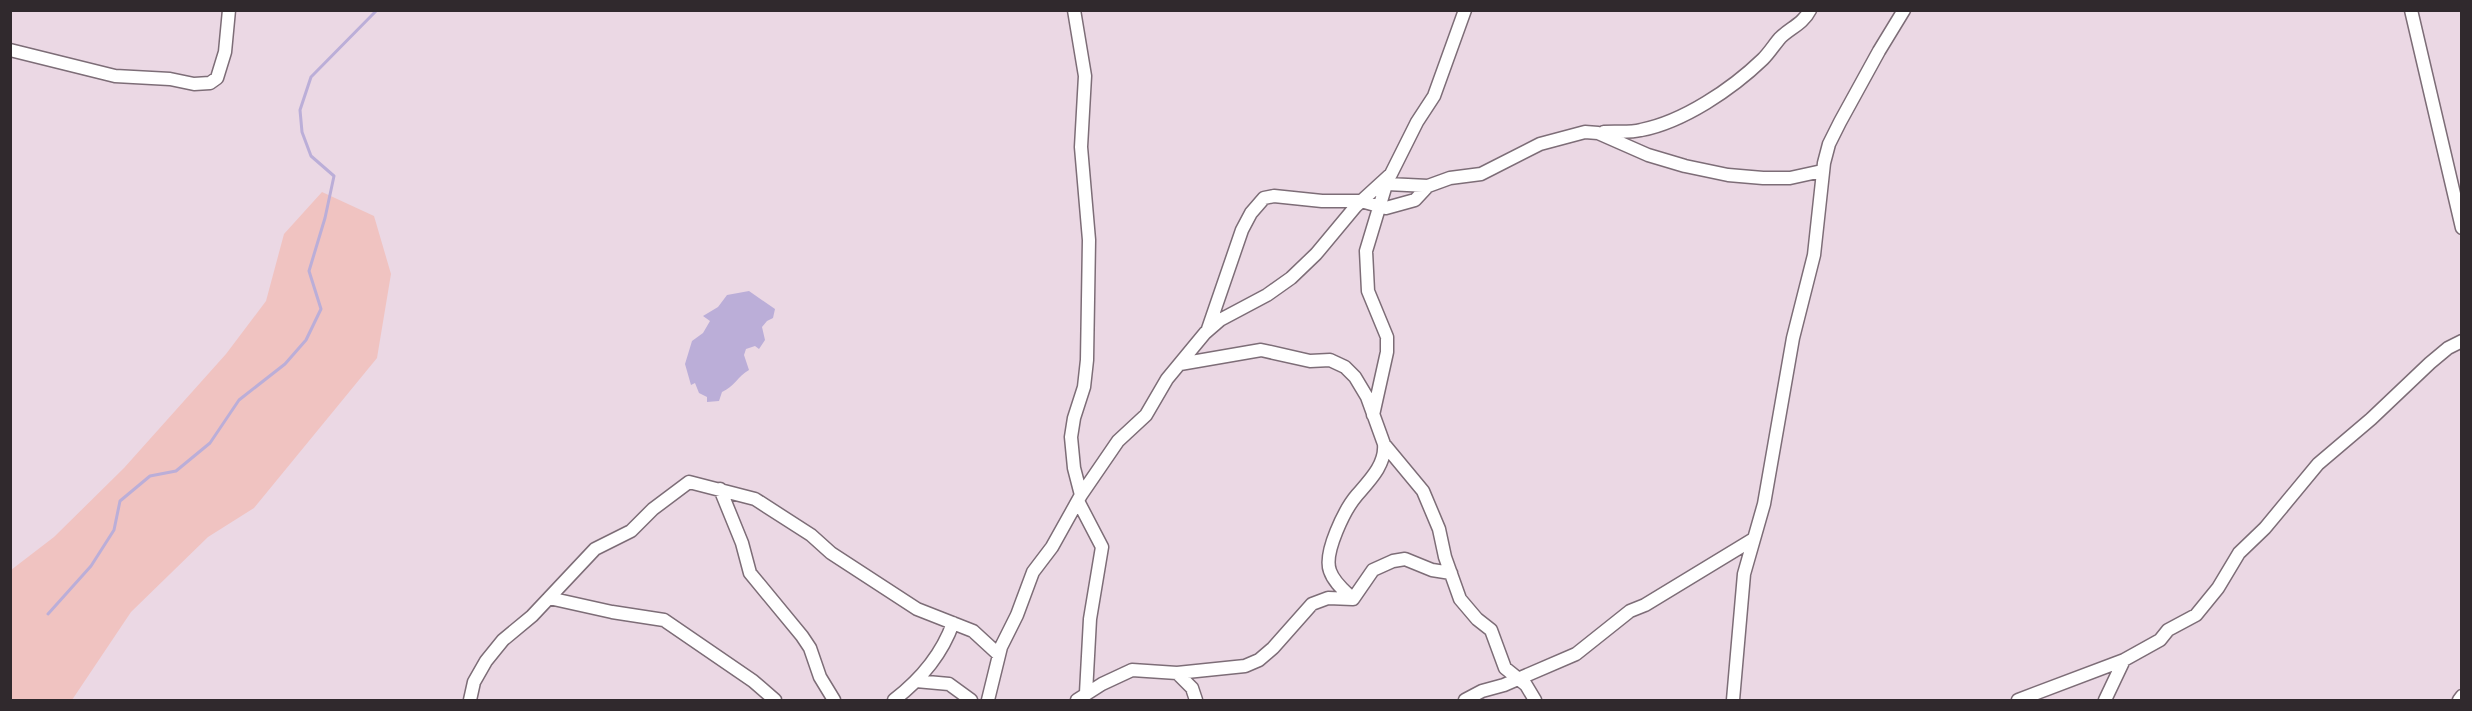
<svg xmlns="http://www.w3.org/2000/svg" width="2472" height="711" font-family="Literata,serif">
	<rect width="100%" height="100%" fill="#ebd8e4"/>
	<path fill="#f0c3c1" d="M 322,192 L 374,216 L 391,274 L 377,358 L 254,508 L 208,537 L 131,612 L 72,700 L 11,700 L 11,570 L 54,537 L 124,468 L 226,354 L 266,301 L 284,234 Z"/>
	<path fill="#bbaed8" d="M 749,291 L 775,309 L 773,318 L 767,321 L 762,327 L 765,340 L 759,349 L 755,346 L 746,349 L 744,355 L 749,370 C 738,376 734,387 722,392 L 719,401 L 707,402 L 707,397 L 699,393 L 695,383 L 691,385 L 685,364 L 692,341 L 703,333 L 710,321 L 703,316 L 718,307 L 727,295 Z"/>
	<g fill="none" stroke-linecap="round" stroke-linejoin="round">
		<path stroke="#bbaed8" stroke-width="3" d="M 48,614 L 91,566 L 114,530 L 120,501 L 150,476 L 176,471 L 210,443 L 239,400 L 285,364 L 306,340 L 321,309 L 309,271 L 325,218 L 334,176 L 311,156 L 302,132 L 300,110 L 311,77 L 377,10"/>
		<defs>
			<path id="minor" d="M 1074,10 L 1085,76 L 1081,147 L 1089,240 L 1087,360 L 1084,387 L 1074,418 L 1071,437 L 1074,468 L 1081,495
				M 2411,10 L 2462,228
				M 10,50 L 115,76 L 170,79 L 194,84 L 210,83 L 217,78 L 225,52 L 229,10
				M 1604,132 C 1617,131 1629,133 1641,130 C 1683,122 1732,89 1763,59 C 1769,53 1774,45 1780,38 C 1790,28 1803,24 1810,10
				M 1387,184 L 1428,186 L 1450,178 L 1481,174 L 1540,144 L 1585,132 L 1598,133 L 1648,155 L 1685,166 L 1728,175 L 1763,178 L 1790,178 L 1822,171
				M 1208,329 L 1242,230 L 1251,213 L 1264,198 L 1274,196 L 1322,201 L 1361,201 L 1386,208 L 1415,200 L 1428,186
				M 1180,364 L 1261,350 L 1310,361 L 1330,360 L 1345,367 L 1355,377 L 1367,397 L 1384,444 L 1423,491 L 1439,529 L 1445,557 L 1460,599 L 1477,619 L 1491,630 L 1505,668 L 1526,685 L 1535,700
				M 1373,415 L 1387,352 L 1387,337 L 1368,291 L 1366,251 L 1388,178
				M 720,489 L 742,543 L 750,573 L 802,636 L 810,648 L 820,677 L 834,700
				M 1078,501 L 1102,547 L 1090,619 L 1086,693
				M 549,598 L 612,612 L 664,620 L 753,681 L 775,700
				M 1353,599 C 1345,591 1334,583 1330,571 C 1323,553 1345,509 1357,495 C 1370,480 1386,464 1384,444
				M 1177,673 L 1192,688 L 1196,700
				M 916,681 L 949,684 L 971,700
				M 470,700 L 474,682 L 486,661 L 503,640 L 532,616 L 595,549 L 631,531 L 653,509 L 689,482 L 755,499 L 811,535 L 831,553 L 917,609 L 973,631 L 998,654
				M 894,700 C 920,680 942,654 953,623
				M 988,700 L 1001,647 L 1017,615 L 1033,572 L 1052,547 L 1081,495 L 1118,441 L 1146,415 L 1167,379 L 1205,333 L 1220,320 L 1267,295 L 1291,278 L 1316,254 L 1356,206 L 1391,174 L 1417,122 L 1434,96 L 1465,10
				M 1077,700 L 1102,684 L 1132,670 L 1177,673 L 1245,666 L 1259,660 L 1273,648 L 1312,604 L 1328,598 L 1353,599 L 1373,570 L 1393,561 L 1405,559 L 1432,570 L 1451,573
				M 1465,700 L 1482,691 L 1504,685 L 1576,654 L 1630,611 L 1645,605 L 1752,540
				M 1733,700 L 1744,574 L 1764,504 L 1793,338 L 1814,255 L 1824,163 L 1829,144 L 1840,122 L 1879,51 L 1904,10
				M 2018,700 L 2124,660 L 2160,640 L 2168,630 L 2196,615 L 2218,588 L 2239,553 L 2265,528 L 2318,464 L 2371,419 L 2430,363 L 2448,348 L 2462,341
				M 2105,700 L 2124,660
				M 2459,700 L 2462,696"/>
		</defs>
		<use href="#minor" stroke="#7d6d77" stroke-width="15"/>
		<use href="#minor" stroke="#fff" stroke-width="12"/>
	</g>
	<rect width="2472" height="711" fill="none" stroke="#30292d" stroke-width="24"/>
</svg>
